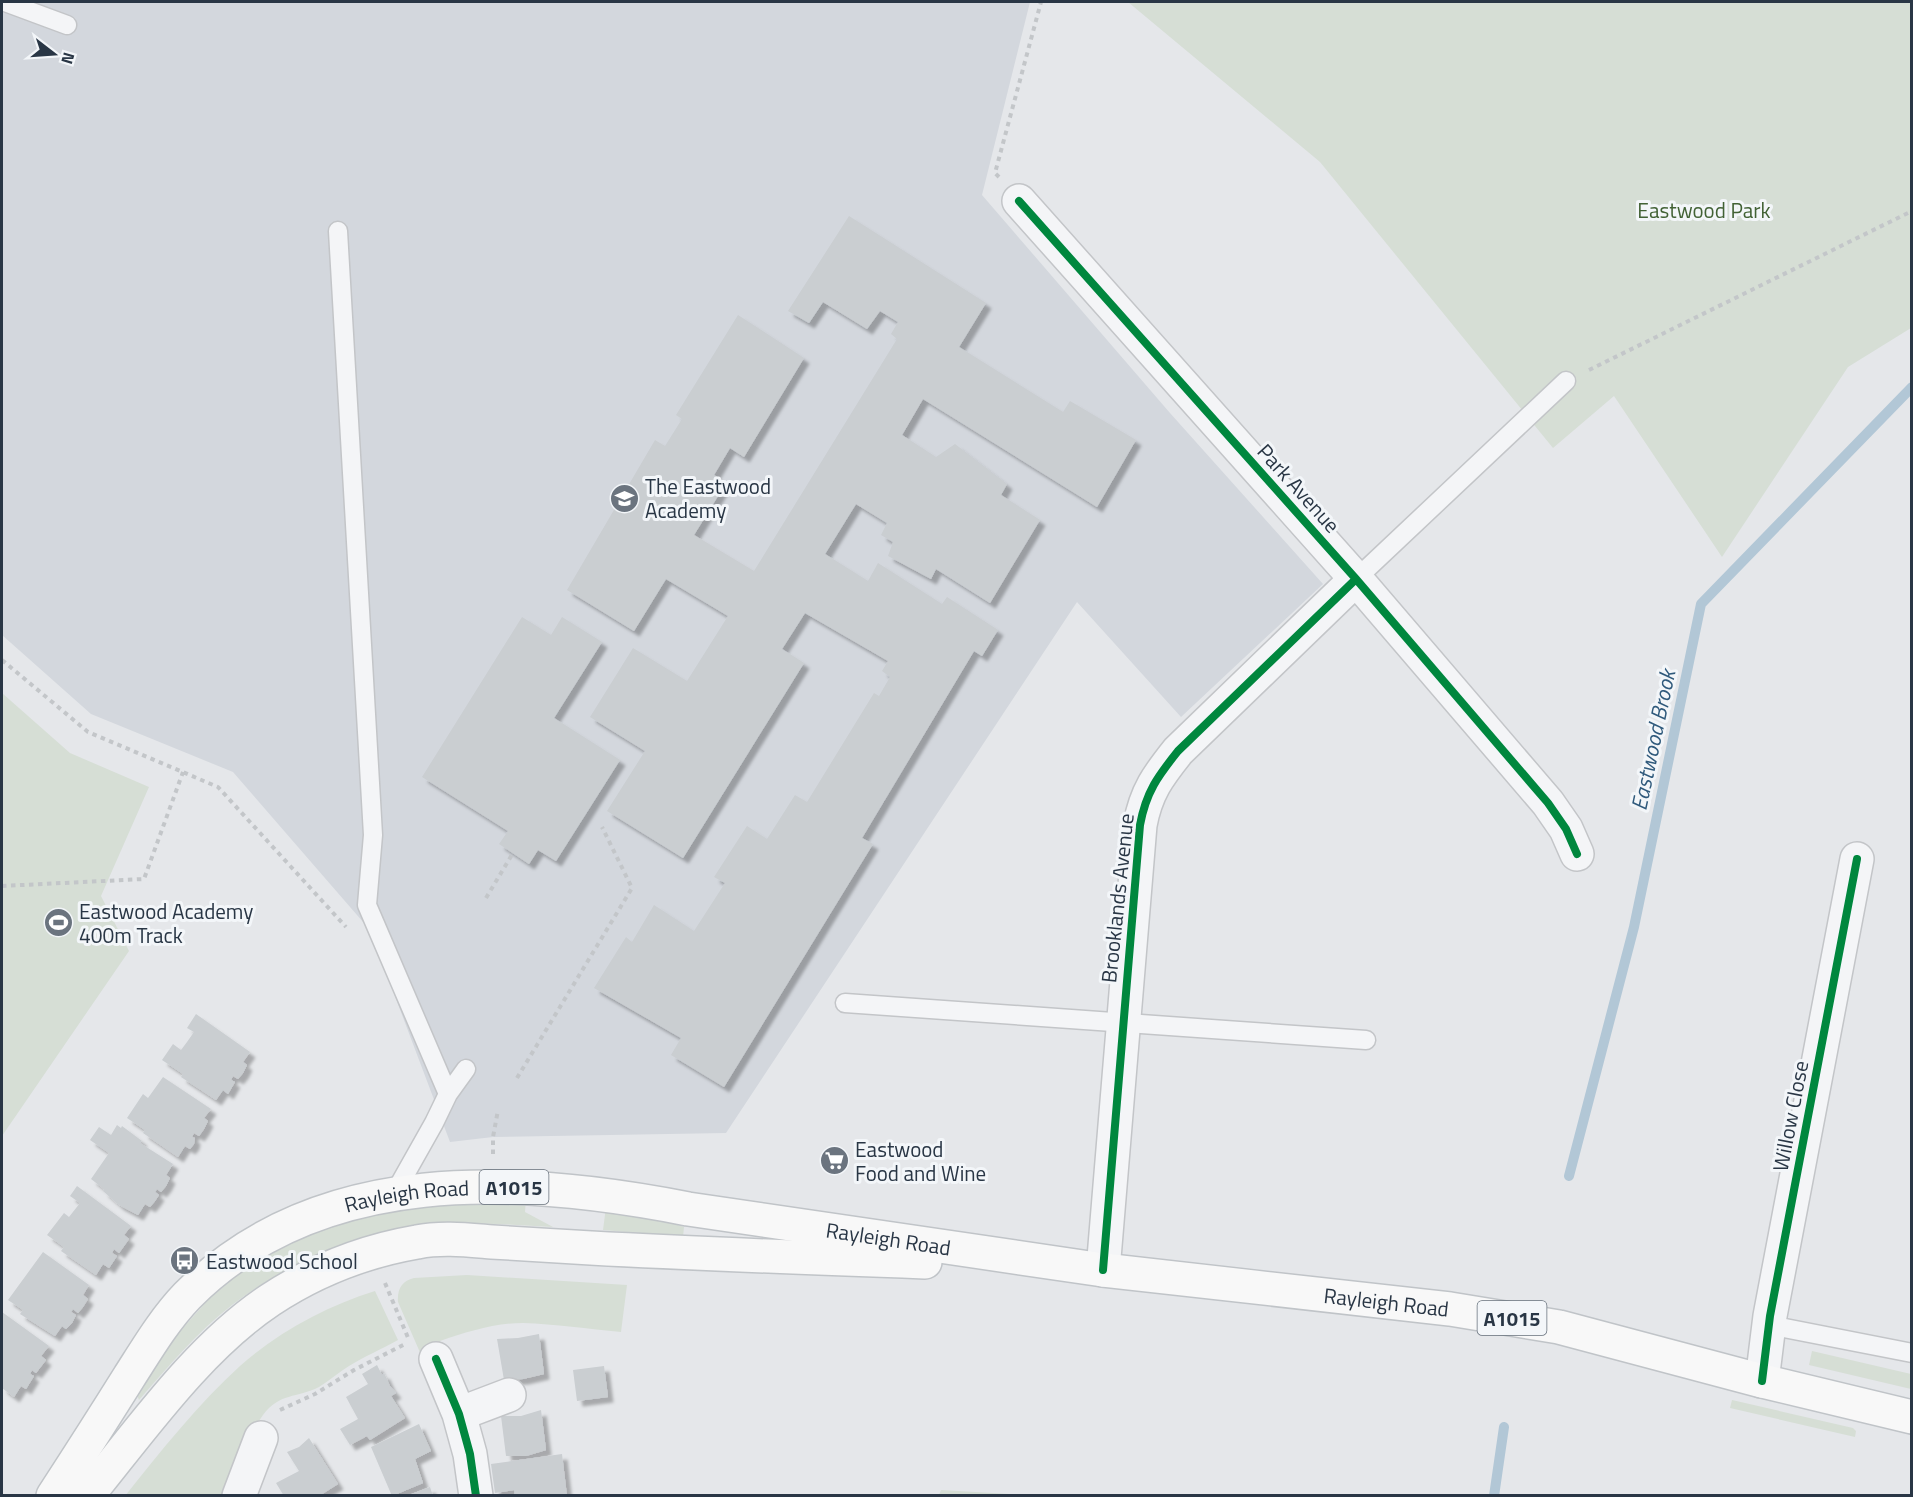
<svg xmlns="http://www.w3.org/2000/svg" width="1913" height="1497" font-family="'Titillium Web',sans-serif">
	<defs>
		<filter id="shadow"><feDropShadow dx="5.5" dy="5.5" stdDeviation="1.5" flood-color="#0004"/></filter>
	</defs>
	<rect width="100%" height="100%" fill="#e5e7ea"/>
	<path fill="#d3d7dd" d="M 2,2 L 1030,2 L 982,195 L 1170,413 L 1323,584 L 1181,717 L 1077,602 L 726,1133 L 493,1137 L 450,1142 L 370,930 L 233,772 L 91,714 L 2,635 Z"/>
	<path fill="#d6ded5" d="M 1128,2 L 1911,2 L 1911,328 L 1848,367 L 1722,557 L 1614,396 L 1553,448 L 1320,162 Z
		M 2,693 L 70,753 L 149,787 L 101,896 L 129,951 L 2,1136 Z
		M 526,1199 L 525,1212 L 553,1227 C 512,1225 470,1221 429,1225 C 359,1233 288,1262 232,1305 C 197,1332 168,1367 139,1400 L 137,1395 L 173,1339 L 208,1300 L 242,1271 L 285,1245 L 333,1226 L 417,1203 Z
		M 606,1207 L 646,1215 L 684,1227 L 683,1237 L 603,1230 Z
		M 467,1275 L 627,1285 L 621,1332 C 588,1329 555,1324 523,1323 C 494,1323 467,1332 440,1341 L 443,1349 L 422,1357 L 398,1302 C 397,1289 402,1281 414,1278 Z
		M 375,1291 L 398,1340 C 382,1349 365,1356 349,1366 C 339,1372 329,1381 319,1387 C 297,1398 279,1393 263,1415 C 246,1438 239,1469 229,1495 L 125,1496 C 161,1451 198,1404 240,1366 C 278,1332 327,1306 375,1291 Z
		M 1812,1351 L 1911,1374 L 1911,1389 L 1809,1365 Z
		M 1732,1400 L 1853,1428 L 1856,1431 L 1855,1437 L 1730,1408 Z
		M 941,1490 L 1025,1495 L 939,1495 Z"/>
	<g fill="none" stroke-linecap="round" stroke-linejoin="round">
		<path stroke="#b2c7d6" stroke-width="10" d="M 1569,1176 L 1634,927 L 1701,604 L 1912,387
			M 1494,1496 L 1504,1427"/>
	</g>
	<path fill="#caced1" filter="url(#shadow)" d="M 849,216 L 986,303 L 959,347 L 1063,412 L 1070,401 L 1136,440 L 1097,507 L 923,399 L 902,435 L 936,457 L 955,444 L 1007,484 L 1001,495 L 1040,520 L 990,603 L 936,569 L 931,579 L 888,556 L 893,542 L 881,535 L 887,523 L 856,504 L 825,554 L 868,581 L 878,563 L 942,604 L 947,597 L 998,630 L 982,656 L 974,651 L 862,838 L 873,844 L 724,1087 L 671,1055 L 681,1038 L 594,988 L 626,937 L 632,942 L 654,905 L 694,931 L 725,883 L 714,877 L 747,826 L 767,839 L 795,795 L 807,802 L 874,693 L 879,696 L 890,677 L 882,671 L 888,661 L 805,613 L 782,649 L 804,663 L 683,858 L 607,811 L 645,751 L 590,717 L 633,648 L 687,681 L 728,616 L 666,579 L 634,631 L 567,590 L 655,440 L 665,446 L 682,419 L 676,415 L 738,315 L 804,358 L 744,457 L 730,448 L 714,475 L 726,483 L 694,535 L 754,571 L 897,339 L 891,334 L 898,322 L 880,311 L 867,329 L 823,302 L 809,323 L 788,311 Z
		M 522,617 L 551,635 L 562,617 L 602,642 L 554,718 L 620,760 L 556,861 L 538,850 L 529,864 L 499,844 L 508,831 L 422,777 Z
		M 196,1014 L 250,1052 L 243,1062 L 247,1065 L 243,1073 L 238,1079 L 233,1076 L 231,1080 L 235,1082 L 228,1094 L 223,1090 L 216,1100 L 181,1077 L 183,1074 L 162,1060 L 173,1044 L 181,1050 L 187,1042 L 194,1032 L 187,1028 Z
		M 163,1077 L 211,1109 L 204,1118 L 208,1121 L 204,1129 L 199,1136 L 194,1133 L 192,1137 L 195,1138 L 194,1144 L 190,1149 L 185,1146 L 178,1157 L 143,1133 L 145,1130 L 127,1118 L 143,1094 L 148,1098 Z
		M 117,1125 L 121,1128 L 122,1126 L 142,1141 L 140,1143 L 173,1164 L 166,1175 L 170,1178 L 166,1186 L 161,1192 L 157,1189 L 155,1192 L 159,1195 L 155,1201 L 150,1207 L 145,1204 L 138,1215 L 119,1205 L 103,1191 L 104,1189 L 91,1179 L 109,1153 L 90,1140 L 99,1127 L 111,1135 Z
		M 77,1186 L 131,1226 L 124,1235 L 129,1239 L 119,1253 L 114,1249 L 112,1253 L 117,1256 L 109,1268 L 103,1264 L 96,1275 L 61,1251 L 64,1247 L 47,1235 L 64,1213 L 69,1217 L 80,1203 L 70,1196 Z
		M 43,1252 L 89,1285 L 83,1295 L 88,1299 L 83,1307 L 78,1313 L 73,1309 L 71,1312 L 76,1315 L 72,1323 L 66,1329 L 62,1326 L 55,1336 L 20,1314 L 23,1310 L 8,1300 Z
		M 2,1312 L 49,1346 L 41,1356 L 46,1360 L 36,1373 L 32,1370 L 30,1374 L 34,1376 L 26,1389 L 21,1386 L 14,1397 L 2,1388 Z
		M 539,1334 L 544,1374 L 523,1379 L 504,1380 L 497,1339 L 518,1338 Z
		M 377,1365 L 382,1375 L 384,1373 L 390,1386 L 396,1393 L 391,1396 L 405,1418 L 370,1440 L 367,1436 L 350,1445 L 340,1429 L 358,1419 L 346,1397 L 368,1384 L 362,1374 Z
		M 604,1366 L 608,1397 L 577,1401 L 573,1370 Z
		M 541,1410 L 546,1450 L 526,1456 L 506,1456 L 501,1416 L 521,1416 Z
		M 419,1424 L 431,1451 L 415,1459 L 423,1483 L 392,1496 L 371,1447 Z
		M 309,1438 L 338,1484 L 319,1496 L 284,1496 L 276,1483 L 299,1471 L 287,1452 L 299,1447 Z
		M 562,1454 L 567,1496 L 515,1496 L 514,1490 L 495,1493 L 491,1464 Z
		M 430,1487 L 433,1496 L 409,1496 L 409,1495 Z"/>
	<g fill="none" stroke-linecap="round" stroke-linejoin="round">
		<defs>
			<path id="lane" d="M 5,2 L 67,25
				M 338,231 L 373,835 L 367,905 L 448,1094 L 434,1123 L 394,1194
				M 1356,579 L 1566,381
				M 845,1003 L 1366,1040
				M 448,1094 L 466,1069
				M 1769,1325 L 1912,1353"/>
			<path id="street" d="M 1019,201 L 1356,579 L 1548,803 L 1566,829 L 1577,854
				M 1103,1270 L 1140,825 C 1146,792 1158,776 1178,751 L 1356,579
				M 436,1359 L 459,1414 L 470,1454 L 476,1496
				M 1762,1381 L 1770,1316 L 1857,859
				M 459,1414 L 509,1395
				M 239,1496 L 261,1438"/>
			<g id="primary">
				<path id="s1" d="M 53,1496 C 79,1456 104,1417 129,1377 C 147,1349 164,1320 187,1296 C 319,1163 519,1176 688,1209 L 1103,1270 L 1450,1309 L 1559,1327 L 1762,1381 L 1912,1417"/>
				<path d="M 87,1496 C 141,1430 198,1348 270,1300 C 314,1271 365,1251 417,1242 C 442,1237 467,1240 492,1242 C 525,1244 558,1246 591,1248 C 702,1254 813,1258 925,1262"/>
			</g>
		</defs>
		<use href="#lane" stroke="#c3c5c8" stroke-width="21"/>
		<use href="#street" stroke="#c3c5c8" stroke-width="36"/>
		<use href="#primary" stroke="#c0c4c8" stroke-width="36"/>
		<path stroke="#c3c6c9" stroke-width="4" stroke-dasharray="4.5 4.5" stroke-linecap="butt" d="M 999,177 L 995,173 L 1041,2
			M 1589,370 L 1912,211
			M 2,660 L 88,732 L 218,787 L 346,927
			M 2,886 L 144,879 L 183,772
			M 486,898 L 513,853
			M 517,1078 L 632,888 L 602,827
			M 493,1154 L 493,1137 L 498,1110
			M 385,1283 L 409,1340
			M 280,1410 L 315,1394 L 354,1370 L 405,1344"/>
		<use href="#lane" stroke="#f4f5f7" stroke-width="18"/>
		<use href="#street" stroke="#f4f5f7" stroke-width="33"/>
		<use href="#primary" stroke="#f8f8f8" stroke-width="33"/>
		<defs>
			<path id="cycleway" d="M 1019,201 L 1356,579 L 1548,803 L 1566,829 L 1577,854
				M 1103,1270 L 1140,825 C 1146,792 1158,776 1178,751 L 1356,579
				M 436,1359 L 459,1414 L 470,1454 L 476,1496
				M 1762,1381 L 1770,1316 L 1857,859"/>
		</defs>
		<use href="#cycleway" stroke="#f3f6f9" stroke-width="11"/>
		<use href="#cycleway" stroke="#00873e" stroke-width="8"/>
	</g>
	<defs>
		<symbol id="school-disc" viewBox="-11 -11 22 22"><circle r="9.5" fill="#6b747f" stroke="#f3f6f9"/><path d="M0-5L7-2L0 1L-7-2ZM-4 1L0 2.5L4 1V4Q0 6-4 4Z" fill="#fff"/></symbol>
		<symbol id="stadium-disc" viewBox="-11 -11 22 22"><circle r="9.5" fill="#6b747f" stroke="#f3f6f9"/><path d="M0-5a6.5 5 0 1 0 0 10a6.5 5 0 1 0 0-10ZM-3.5-1.8h7v3.6h-7Z" fill="#fff"/></symbol>
		<symbol id="supermarket-disc" viewBox="-11 -11 22 22"><circle r="9.5" fill="#6b747f" stroke="#f3f6f9"/><path d="M-6-5.5h2.5l.6 2H6L4.5 2H-2.5L-4.4-4H-6ZM-1.5 3.2a1.3 1.3 0 1 0 .1 0ZM3 3.2a1.3 1.3 0 1 0 .1 0Z" fill="#fff"/></symbol>
		<symbol id="bus-disc" viewBox="-11 -11 22 22"><circle r="9.5" fill="#6b747f" stroke="#f3f6f9"/><path d="M-5-6H5V4H4V6H2V4H-2V6H-4V4H-5ZM-3.5-4V0h7V-4ZM-3.5 1.2v1.5H-2V1.2ZM2 1.2v1.5H3.5V1.2Z" fill="#fff"/></symbol>
	</defs>
	<g fill-rule="evenodd">
		<use href="#school-disc" x="608" y="482" width="33" height="33"/>
		<use href="#stadium-disc" x="42" y="906" width="33" height="33"/>
		<use href="#supermarket-disc" x="818" y="1144" width="33" height="33"/>
		<use href="#bus-disc" x="168" y="1244" width="33" height="33"/>
	</g>
	<g text-anchor="middle" dominant-baseline="central" stroke-width="6" stroke-linejoin="round" paint-order="stroke">
		<g fill="#f3f6f9" stroke="#66707b" stroke-width="1.5">
			<rect x="479.5" y="1170" width="69" height="34" rx="4.5"/>
			<rect x="1477.5" y="1301" width="69" height="34" rx="4.5"/>
		</g>
		<g font-size="20" font-weight="bold" fill="#293645">
			<text x="514" y="1187">A1015</text>
			<text x="1512" y="1318">A1015</text>
		</g>
		<g font-size="21" fill="#426235" stroke="#f3f6f9">
			<text x="1704" y="210">Eastwood Park</text>
		</g>
		<g font-size="21" fill="#293645" stroke="#f3f6f9" text-anchor="start">
			<text x="645" y="486">The Eastwood<tspan x="645" dy="24">Academy</tspan></text>
			<text x="79" y="911">Eastwood Academy<tspan x="79" dy="24">400m Track</tspan></text>
			<text x="855" y="1149">Eastwood<tspan x="855" dy="24">Food and Wine</tspan></text>
			<text x="206" y="1261">Eastwood School</text>
		</g>
		<g font-size="21" fill="#293645" stroke="#f3f6f9">
			<text transform="translate(1299 488) rotate(48)">Park Avenue</text>
			<text transform="translate(1117 898) rotate(-84)">Brooklands Avenue</text>
			<text transform="translate(1790 1116) rotate(-79)">Willow Close</text>
			<text stroke="none"><textPath href="#s1" startOffset="488">Rayleigh Road</textPath></text>
			<text stroke="none"><textPath href="#s1" startOffset="974">Rayleigh Road</textPath></text>
			<text stroke="none"><textPath href="#s1" startOffset="1476">Rayleigh Road</textPath></text>
		</g>
		<g font-size="22" font-style="italic" fill="#305a7c" stroke="#f3f6f9">
			<text transform="translate(1653 740) rotate(-78)">Eastwood Brook</text>
		</g>
	</g>
	<rect width="1913" height="1497" fill="none" stroke="#293645" stroke-width="6"/>
	<g transform="translate(54 54) rotate(107)" stroke="#f3f6f9" stroke-width="4.5" paint-order="stroke">
	<path d="M0-4.5L10 22L0 15L-10 22Z" fill="#293645"/>
	<text y="-9" font-size="16" font-weight="bold" text-anchor="middle" fill="#293645">N</text>
	</g>
</svg>
